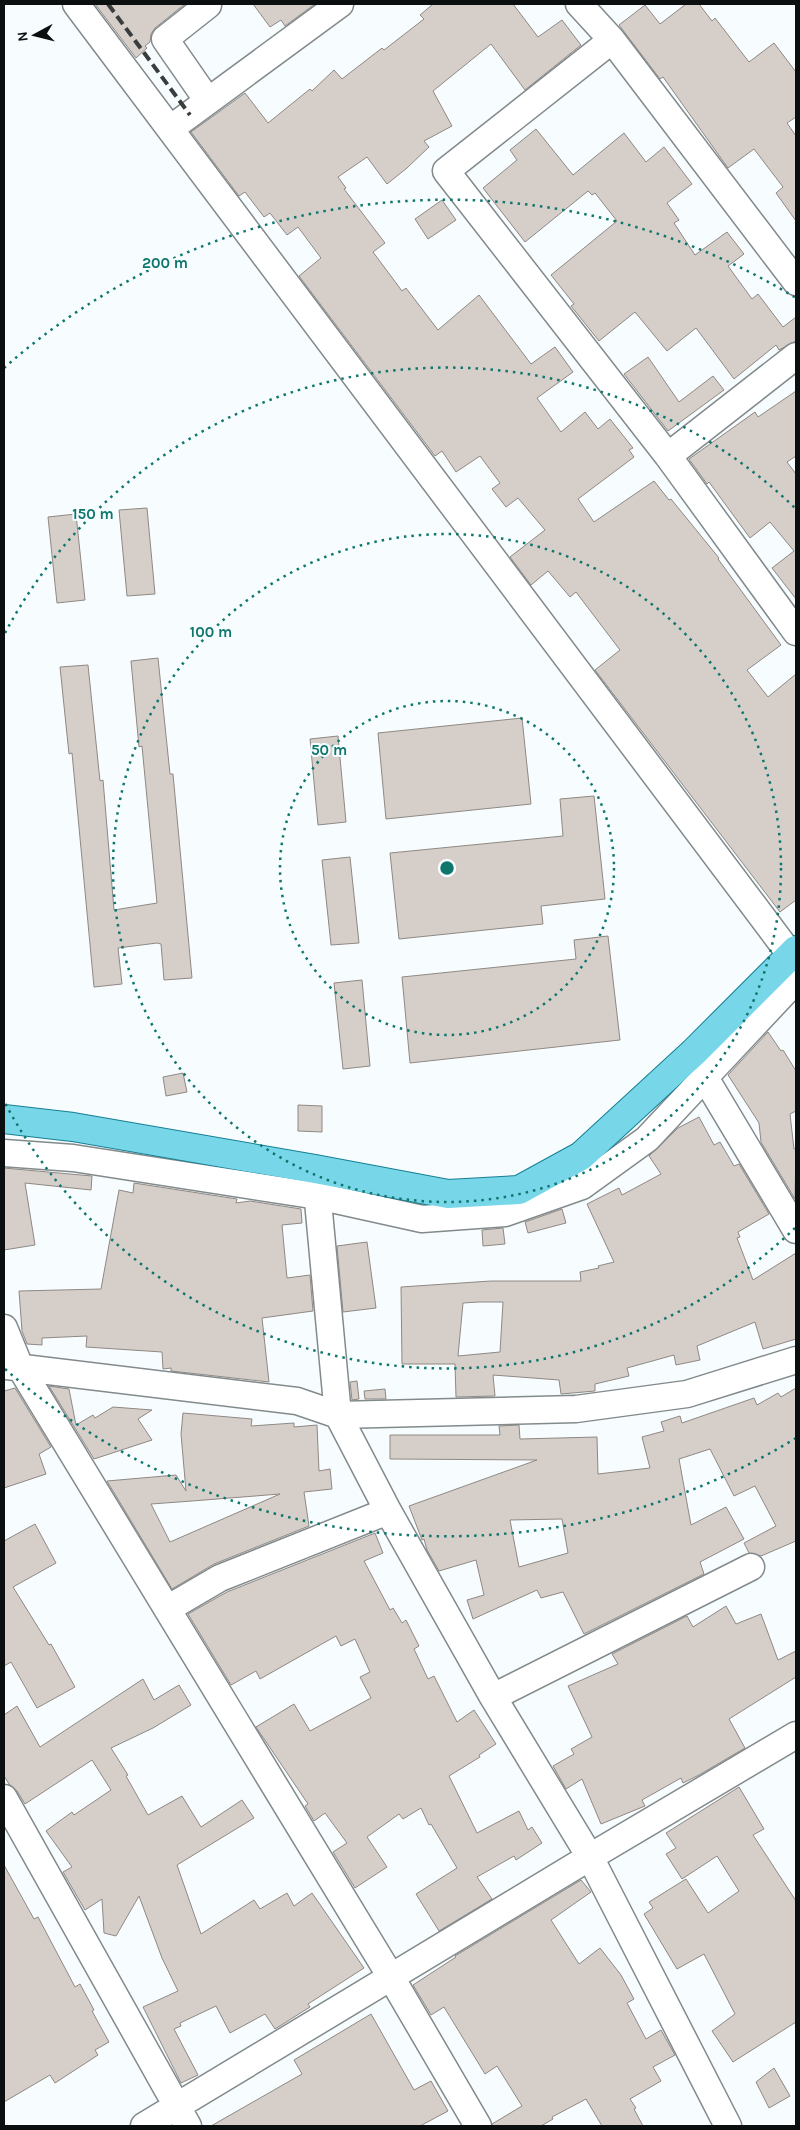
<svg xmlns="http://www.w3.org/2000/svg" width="800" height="2130" font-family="Karla,sans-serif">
	<rect width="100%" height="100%" fill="#f7fdfe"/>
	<path fill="#d6cec9" stroke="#8f8884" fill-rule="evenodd" d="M 95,4 L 185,4 L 155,28 L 151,34 L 150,42 L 145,46 L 147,48 L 136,58 Z
		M 253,4 L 315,4 L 285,26 L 281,20 L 270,27 Z
		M 433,4 L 513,4 L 538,37 L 562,20 L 581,45 L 525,90 L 491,44 L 433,91 L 452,126 L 424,141 L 429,147 L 407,168 L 387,184 L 367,157 L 338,177 L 346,188 L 344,189 L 385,243 L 373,252 L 402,291 L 406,288 L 438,330 L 479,295 L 531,364 L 555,347 L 573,372 L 537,398 L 561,432 L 585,412 L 598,429 L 610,419 L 633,448 L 629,450 L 634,457 L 578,499 L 594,522 L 654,481 L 669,500 L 671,499 L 719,558 L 718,559 L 781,645 L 747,670 L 768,697 L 796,674 L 796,900 L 780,912 L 595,670 L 620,650 L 576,592 L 570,597 L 548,571 L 531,585 L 510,557 L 545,530 L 518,498 L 506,507 L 492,489 L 500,483 L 480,456 L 456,472 L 442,451 L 435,456 L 299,276 L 321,258 L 298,227 L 287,235 L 270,213 L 264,217 L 245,192 L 239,196 L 191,132 L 245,93 L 268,123 L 310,89 L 312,91 L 334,70 L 342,79 L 382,48 L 384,50 L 424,19 L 420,15 Z
		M 686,4 L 699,4 L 712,21 L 715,18 L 749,62 L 774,43 L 796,72 L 796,117 L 787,123 L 796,136 L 796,221 L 776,193 L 783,187 L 754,149 L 728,168 L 663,77 L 660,79 L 619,25 L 645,5 L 660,24 Z
		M 536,129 L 573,175 L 624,133 L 646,162 L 664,147 L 692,184 L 667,203 L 679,220 L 674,223 L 695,255 L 727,232 L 744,254 L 728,266 L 752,299 L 758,294 L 783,327 L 796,317 L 796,341 L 779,350 L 776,345 L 734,379 L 696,328 L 667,351 L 635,312 L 599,341 L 571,306 L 574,304 L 551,275 L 617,221 L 595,193 L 592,195 L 588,191 L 525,242 L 483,188 L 517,160 L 510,150 Z
		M 442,200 L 456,220 L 428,239 L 415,219 Z
		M 648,357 L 679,402 L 713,376 L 724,390 L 668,431 L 624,374 Z
		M 796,391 L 796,456 L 787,462 L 796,474 L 796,599 L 772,568 L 794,551 L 770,522 L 750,538 L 709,482 L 707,484 L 689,459 L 755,412 L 758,417 Z
		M 147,508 L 155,594 L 127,596 L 119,510 Z
		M 76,514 L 85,600 L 57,603 L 48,517 Z
		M 158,658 L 170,774 L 173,774 L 192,978 L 164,980 L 161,944 L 157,943 L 118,948 L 122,984 L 94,987 L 72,753 L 69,754 L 60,667 L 88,665 L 100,781 L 103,780 L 114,910 L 157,903 L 142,746 L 139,747 L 131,661 Z
		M 522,718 L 531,804 L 386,819 L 378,733 Z
		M 338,736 L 346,822 L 318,825 L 310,739 Z
		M 594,796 L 605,899 L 541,906 L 543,924 L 399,939 L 390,853 L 563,836 L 560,799 Z
		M 350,857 L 359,943 L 331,945 L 322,860 Z
		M 608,936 L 620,1040 L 410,1063 L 402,977 L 576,959 L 574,940 Z
		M 362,980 L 370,1066 L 343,1069 L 334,983 Z
		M 768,1032 L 781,1051 L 783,1050 L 796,1071 L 796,1111 L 790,1114 L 794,1149 L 796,1148 L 795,1199 L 761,1142 L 759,1123 L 728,1075 Z
		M 183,1073 L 187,1092 L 166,1096 L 163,1077 Z
		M 298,1105 L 322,1106 L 322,1132 L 298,1131 Z
		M 699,1117 L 714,1145 L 720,1142 L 734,1166 L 739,1164 L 769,1214 L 738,1232 L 740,1237 L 737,1238 L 753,1280 L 796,1253 L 796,1339 L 763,1349 L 755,1322 L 697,1346 L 700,1360 L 676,1365 L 674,1355 L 627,1368 L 629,1376 L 595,1384 L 595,1391 L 561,1394 L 559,1380 L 493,1375 L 495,1396 L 456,1397 L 455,1364 L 402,1364 L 401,1287 L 491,1281 L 581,1281 L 580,1272 L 599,1268 L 598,1266 L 614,1262 L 587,1204 L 619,1188 L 622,1195 L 661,1174 L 649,1156 L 678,1128 ZM 479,1302 L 503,1302 L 500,1352 L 458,1356 L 463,1303 Z
		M 4,1168 L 92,1176 L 91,1190 L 25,1183 L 35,1245 L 4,1250 Z
		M 134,1183 L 237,1199 L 236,1203 L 250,1201 L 301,1209 L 302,1223 L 282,1225 L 287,1278 L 310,1275 L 313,1311 L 262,1318 L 269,1382 L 171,1371 L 171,1368 L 163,1369 L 162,1352 L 86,1347 L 87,1336 L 42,1338 L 42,1345 L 27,1344 L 22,1331 L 19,1291 L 101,1289 L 119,1190 L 133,1193 Z
		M 562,1209 L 566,1223 L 528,1233 L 525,1222 Z
		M 503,1228 L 505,1244 L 483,1246 L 482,1230 Z
		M 367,1242 L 376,1308 L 343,1312 L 337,1246 Z
		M 357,1381 L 359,1399 L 352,1400 L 350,1382 Z
		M 49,1386 L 69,1389 L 76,1425 L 93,1415 L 95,1418 L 113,1407 L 152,1410 L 138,1419 L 152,1440 L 94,1459 Z
		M 15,1388 L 51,1447 L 39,1454 L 46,1474 L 4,1488 L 4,1391 Z
		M 796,1388 L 796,1541 L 761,1556 L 749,1553 L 744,1543 L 776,1526 L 755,1486 L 734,1496 L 710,1449 L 679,1459 L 691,1525 L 726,1507 L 744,1539 L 700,1562 L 704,1574 L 584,1634 L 563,1592 L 541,1598 L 537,1590 L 473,1619 L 467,1600 L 484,1595 L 476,1560 L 439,1571 L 427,1550 L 424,1539 L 422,1540 L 409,1506 L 537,1460 L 390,1459 L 390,1435 L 500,1435 L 499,1426 L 519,1425 L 520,1439 L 597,1437 L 598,1474 L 650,1468 L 642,1437 L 664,1431 L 661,1422 L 680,1416 L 682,1423 L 754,1398 L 757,1405 L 778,1393 L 781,1397 ZM 562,1519 L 568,1553 L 519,1567 L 510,1520 Z
		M 385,1389 L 386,1399 L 365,1399 L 364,1391 Z
		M 183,1413 L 252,1419 L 251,1426 L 294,1423 L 294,1427 L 317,1425 L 319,1471 L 330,1469 L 332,1489 L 304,1492 L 309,1526 L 214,1564 L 172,1589 L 107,1481 L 176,1475 L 186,1491 L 181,1434 ZM 280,1494 L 170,1542 L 151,1504 L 192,1501 Z
		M 35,1524 L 56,1563 L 13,1587 L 49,1645 L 51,1644 L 75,1687 L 37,1708 L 11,1662 L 4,1666 L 4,1541 Z
		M 375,1533 L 383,1553 L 364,1561 L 390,1610 L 393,1608 L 402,1623 L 406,1620 L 419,1646 L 414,1649 L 428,1679 L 434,1676 L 457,1722 L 474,1710 L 496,1744 L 479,1755 L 480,1757 L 449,1776 L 477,1833 L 519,1811 L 528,1830 L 532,1827 L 542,1843 L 516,1860 L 514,1856 L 477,1877 L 492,1899 L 439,1931 L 416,1894 L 457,1868 L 431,1824 L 429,1825 L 421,1808 L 403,1819 L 399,1814 L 367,1837 L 387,1867 L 355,1888 L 333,1852 L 347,1843 L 325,1813 L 314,1821 L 305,1806 L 308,1804 L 256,1727 L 294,1704 L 310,1731 L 371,1698 L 360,1677 L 370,1672 L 355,1639 L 341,1646 L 336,1636 L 260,1679 L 256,1671 L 231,1685 L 188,1614 L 227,1592 Z
		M 726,1606 L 736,1624 L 761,1614 L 778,1660 L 796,1651 L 796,1677 L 729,1719 L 745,1748 L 699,1775 L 683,1783 L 681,1778 L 642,1800 L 645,1806 L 601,1824 L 582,1779 L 566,1789 L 553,1766 L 574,1754 L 571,1749 L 592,1737 L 568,1686 L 618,1664 L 612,1654 L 687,1616 L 693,1627 Z
		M 143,1679 L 154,1700 L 179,1685 L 191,1705 L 153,1728 L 111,1748 L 128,1775 L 126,1776 L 148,1815 L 182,1796 L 201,1827 L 242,1800 L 254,1818 L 177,1865 L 201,1934 L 254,1900 L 260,1909 L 287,1893 L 294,1906 L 312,1893 L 364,1968 L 308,2004 L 310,2007 L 275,2029 L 265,2014 L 230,2033 L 216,2006 L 180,2023 L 181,2026 L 174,2029 L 198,2075 L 181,2083 L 143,2007 L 178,1991 L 162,1958 L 139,1896 L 116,1936 L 104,1933 L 102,1899 L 85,1910 L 63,1872 L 72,1867 L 46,1831 L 72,1812 L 74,1815 L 111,1790 L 92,1760 L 25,1804 L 17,1791 L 9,1784 L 4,1776 L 4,1715 L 17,1706 L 40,1747 Z
		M 739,1787 L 764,1829 L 753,1835 L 796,1901 L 796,2022 L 733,2062 L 712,2031 L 735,2014 L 704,1954 L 677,1969 L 644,1914 L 653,1908 L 649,1902 L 686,1879 L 708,1913 L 739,1891 L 717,1856 L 682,1879 L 666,1854 L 676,1848 L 666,1833 Z
		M 4,1865 L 34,1919 L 38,1917 L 75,1987 L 80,1984 L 94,2010 L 92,2011 L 109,2042 L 95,2050 L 98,2055 L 55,2083 L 50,2075 L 4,2102 Z
		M 581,1880 L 591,1892 L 551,1920 L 579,1964 L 600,1948 L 621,1975 L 634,1999 L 627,2003 L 646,2039 L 661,2030 L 675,2055 L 653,2067 L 661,2081 L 630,2099 L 636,2108 L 634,2109 L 643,2126 L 602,2126 L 586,2099 L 552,2117 L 553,2119 L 541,2126 L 493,2126 L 492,2124 L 522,2106 L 497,2066 L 485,2074 L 444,2007 L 431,2015 L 413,1985 L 456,1957 L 455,1956 Z
		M 371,2014 L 414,2090 L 431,2081 L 448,2111 L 420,2126 L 211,2126 L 302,2074 L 294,2060 Z
		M 774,2068 L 790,2096 L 769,2108 L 756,2082 Z"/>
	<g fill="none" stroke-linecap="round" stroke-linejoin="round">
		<defs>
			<path id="minor" d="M 76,4 L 790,954
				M 579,4 L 612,40 L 796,282
				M 208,5 L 165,39 L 208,101
				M 612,40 L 446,171 L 668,456 L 796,632
				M 170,129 L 340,4
				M 668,456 L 796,356
				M 698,1062 L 704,1076 L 796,1230
				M 4,1153 L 73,1158 L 318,1196 L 422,1219 L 505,1213 L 582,1186 L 647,1139 L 796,980
				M 315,1169 L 338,1415 L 388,1511 L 493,1697 L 590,1857 L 728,2126
				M 4,1328 L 20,1367 L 391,1977 L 478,2126
				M 7,1366 L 297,1401 L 338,1415 L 576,1409 L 687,1394 L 796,1360
				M 167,1609 L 220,1578 L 388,1511
				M 493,1697 L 751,1567
				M 4,1798 L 188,2126
				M 144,2126 L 590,1857 L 796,1735"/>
			<path id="major" d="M 4,1119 L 73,1127 L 315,1169 L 448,1194 L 519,1190 L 581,1156 L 694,1052 L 796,950"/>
		</defs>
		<use href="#minor" stroke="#828a8c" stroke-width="29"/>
		<use href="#major" stroke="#167f94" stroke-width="30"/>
		<use href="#minor" stroke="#fff" stroke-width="26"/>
		<use href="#major" stroke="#77d7e9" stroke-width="28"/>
		<path stroke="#3a3d3e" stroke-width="4" stroke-dasharray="10 5" stroke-linecap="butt" d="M 108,4 L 190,115"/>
	</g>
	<g fill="none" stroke="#0f766e" stroke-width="2.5" stroke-dasharray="2.5 5">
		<circle cx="447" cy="868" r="167"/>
		<circle cx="447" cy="868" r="334"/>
		<path d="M795 1228A501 501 0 0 1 5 1103M5 633A501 501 0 0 1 795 508"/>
		<path d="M796 1438A668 668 0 0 1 4 1368M4 368A668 668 0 0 1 796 298"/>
	</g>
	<circle cx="447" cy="868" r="8" fill="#0f766e" stroke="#f7fdfe" stroke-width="2.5"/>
	<g font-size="15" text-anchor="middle" font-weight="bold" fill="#0f766e" stroke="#f7fdfe" stroke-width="4" stroke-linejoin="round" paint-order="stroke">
		<text x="165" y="268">200 m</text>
		<text x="93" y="519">150 m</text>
		<text x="211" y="637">100 m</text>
		<text x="329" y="755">50 m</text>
	</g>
	<rect width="800" height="2130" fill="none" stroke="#0c0f10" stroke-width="10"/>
	<g transform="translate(35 35) rotate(263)" stroke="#f7fdfe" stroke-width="4" paint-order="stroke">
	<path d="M0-4L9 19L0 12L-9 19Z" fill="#0c0f10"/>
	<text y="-8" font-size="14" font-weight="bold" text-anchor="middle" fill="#0c0f10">N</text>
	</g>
</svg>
